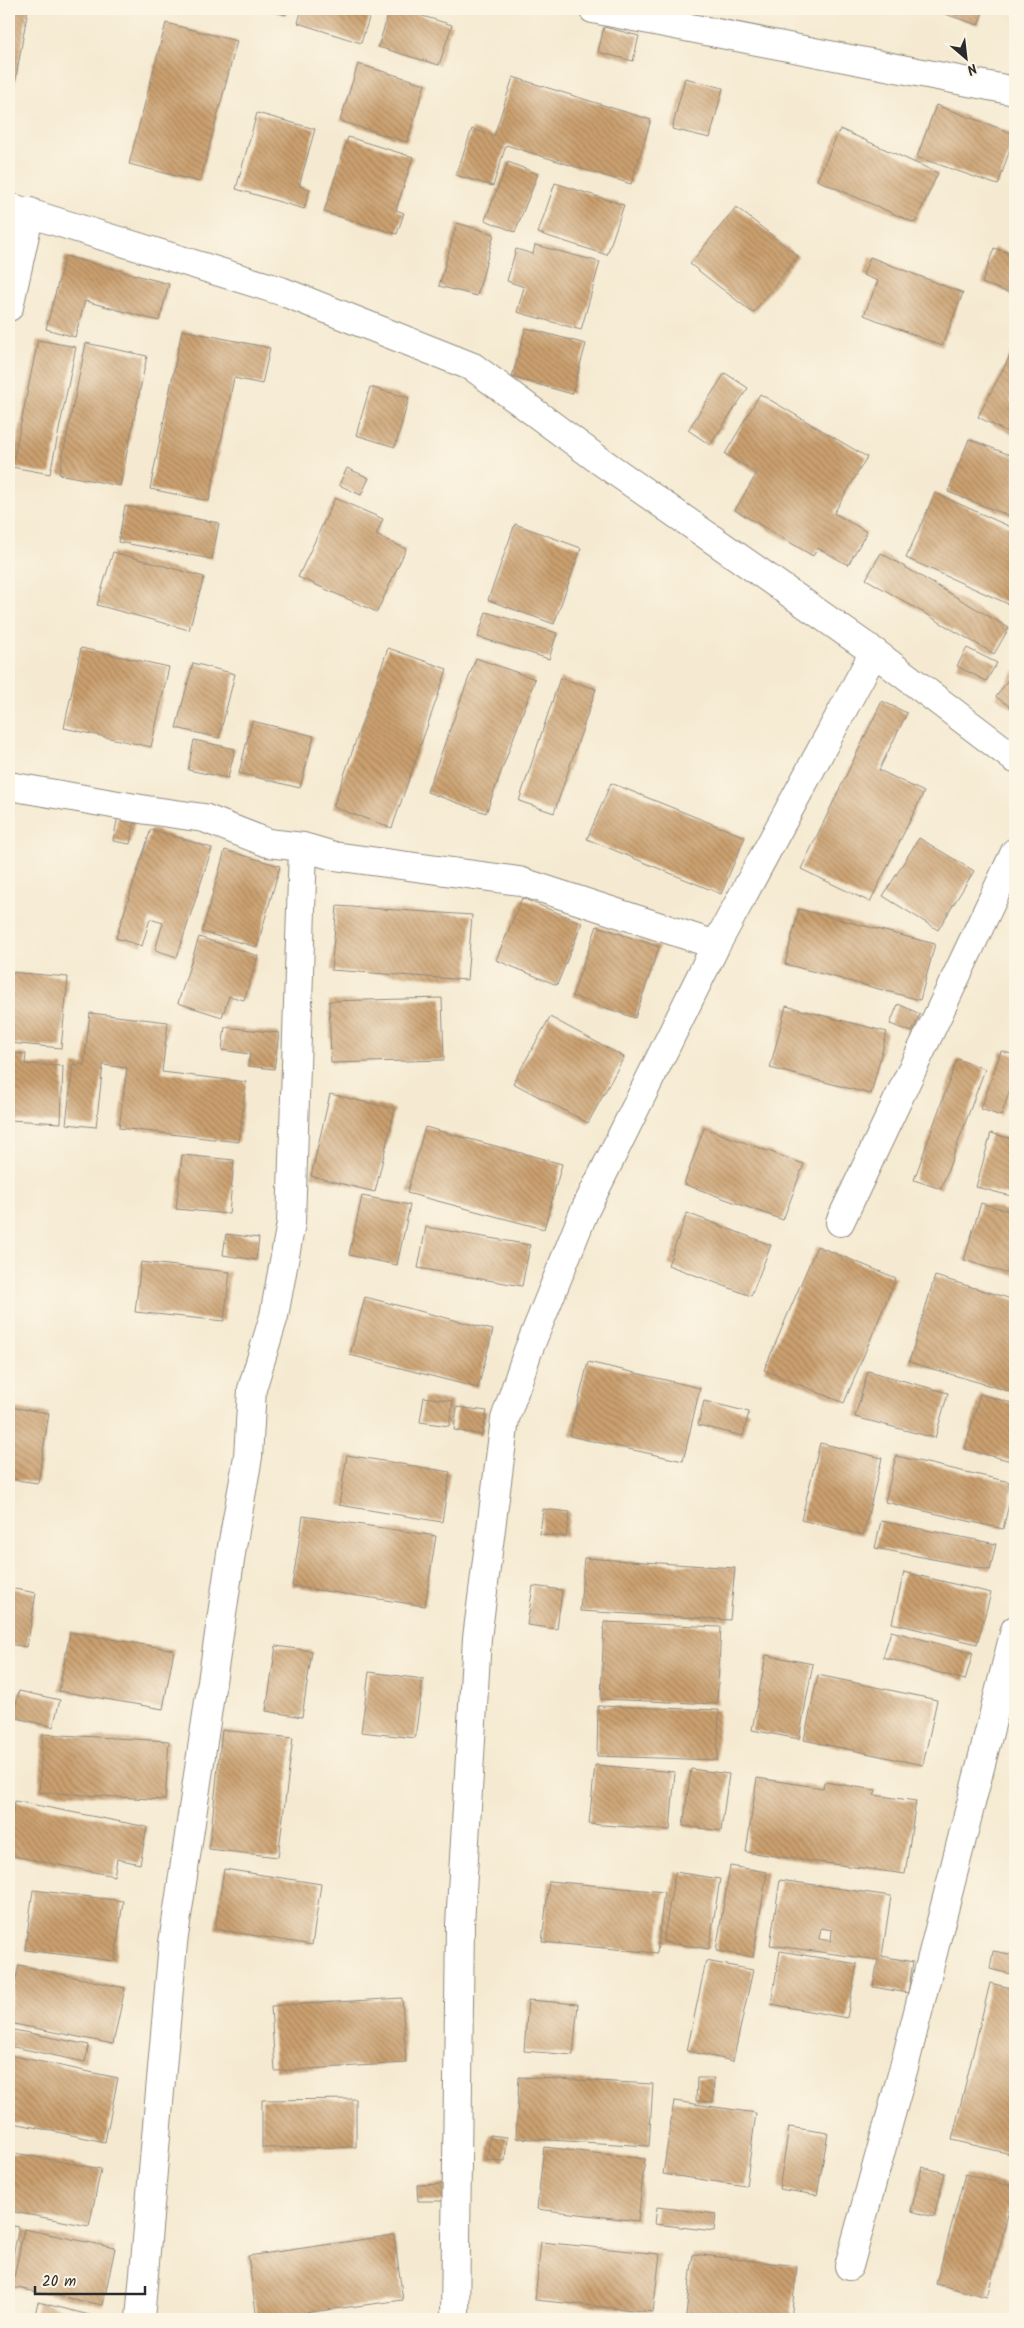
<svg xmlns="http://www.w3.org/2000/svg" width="1024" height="2328" font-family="Kalam,sans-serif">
	<defs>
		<pattern id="building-back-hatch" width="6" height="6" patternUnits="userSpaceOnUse" patternTransform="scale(1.25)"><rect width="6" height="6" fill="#cba070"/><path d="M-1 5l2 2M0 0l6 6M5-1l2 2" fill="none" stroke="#a5835c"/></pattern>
	</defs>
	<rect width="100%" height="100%" fill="#fcf5e5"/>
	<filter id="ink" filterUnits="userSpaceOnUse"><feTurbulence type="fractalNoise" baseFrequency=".02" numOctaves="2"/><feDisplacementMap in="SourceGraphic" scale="10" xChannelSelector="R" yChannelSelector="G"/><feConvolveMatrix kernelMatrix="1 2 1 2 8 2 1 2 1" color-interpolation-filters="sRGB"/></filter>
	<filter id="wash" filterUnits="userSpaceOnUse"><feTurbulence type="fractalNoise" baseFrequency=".0096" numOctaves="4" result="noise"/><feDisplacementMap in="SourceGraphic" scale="20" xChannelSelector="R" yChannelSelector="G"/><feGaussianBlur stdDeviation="1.12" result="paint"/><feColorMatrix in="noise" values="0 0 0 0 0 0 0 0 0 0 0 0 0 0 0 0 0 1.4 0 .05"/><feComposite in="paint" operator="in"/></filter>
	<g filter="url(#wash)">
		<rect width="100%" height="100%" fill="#f5ead1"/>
		<g id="blocks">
			<path fill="url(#building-back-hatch)" fill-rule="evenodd" d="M 9,9 L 28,9 L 12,100 L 9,100 Z
				M 264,9 L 287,9 L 286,15 Z
				M 302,9 L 372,9 L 361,43 L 298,23 Z
				M 390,9 L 400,9 L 452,25 L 439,65 L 378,47 Z
				M 930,9 L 984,9 L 978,25 Z
				M 166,23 L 237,41 L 200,182 L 129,164 Z
				M 604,27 L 639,36 L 633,61 L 598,52 Z
				M 358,64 L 425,84 L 407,142 L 340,121 Z
				M 513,77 L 651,120 L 631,184 L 506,145 L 493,186 L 456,175 L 472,129 L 494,136 Z
				M 685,78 L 723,88 L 710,138 L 672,129 Z
				M 936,105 L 1015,134 L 998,185 L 917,157 Z
				M 257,113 L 315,129 L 299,186 L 310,189 L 304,209 L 236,189 Z
				M 840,129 L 938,173 L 915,223 L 817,180 Z
				M 348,137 L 413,157 L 396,210 L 404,213 L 397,234 L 324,212 Z
				M 508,162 L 538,174 L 515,232 L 485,220 Z
				M 555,183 L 624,205 L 607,255 L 538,233 Z
				M 736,207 L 798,256 L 753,313 L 690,264 Z
				M 457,223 L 494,234 L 477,296 L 439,286 Z
				M 535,245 L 600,262 L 581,330 L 517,312 L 524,287 L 507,281 L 516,249 L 533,254 Z
				M 994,248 L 1015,255 L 1015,295 L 982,283 Z
				M 65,256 L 169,284 L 159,321 L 85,301 L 75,337 L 46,329 Z
				M 870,257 L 963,293 L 942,346 L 864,315 L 878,281 L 863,275 Z
				M 526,328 L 586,344 L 572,394 L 512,377 Z
				M 182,330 L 270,348 L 262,384 L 234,378 L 209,501 L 150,489 Z
				M 38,340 L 76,347 L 50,474 L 12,467 Z
				M 86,343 L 147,356 L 120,486 L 59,474 Z
				M 1015,346 L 1015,397 L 1014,396 L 1010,402 L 1015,404 L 1015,436 L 978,417 Z
				M 725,373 L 748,388 L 710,445 L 688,430 Z
				M 370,387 L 409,398 L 395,447 L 356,435 Z
				M 760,394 L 867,457 L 834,513 L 867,532 L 848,565 L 818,548 L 813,556 L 735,510 L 757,473 L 725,454 Z
				M 969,439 L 1015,457 L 1015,518 L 948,492 Z
				M 347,468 L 369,478 L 361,495 L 339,485 Z
				M 935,493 L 1015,529 L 1015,607 L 906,558 Z
				M 335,498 L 383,519 L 376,535 L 406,549 L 377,612 L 298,577 Z
				M 125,506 L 219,523 L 212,559 L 118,542 Z
				M 515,524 L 581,548 L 554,624 L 488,600 Z
				M 113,552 L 204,577 L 189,630 L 97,605 Z
				M 881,553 L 1009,628 L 994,654 L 866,579 Z
				M 486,612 L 557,633 L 549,659 L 478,637 Z
				M 81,648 L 169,667 L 151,747 L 64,728 Z
				M 388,648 L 447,669 L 392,828 L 333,807 Z
				M 967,648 L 997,663 L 986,681 L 957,666 Z
				M 476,658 L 535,679 L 486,813 L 427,792 Z
				M 193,663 L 235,674 L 219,738 L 176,728 Z
				M 1015,670 L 1015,710 L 996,697 Z
				M 560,678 L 596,689 L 554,813 L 519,801 Z
				M 882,701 L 907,713 L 879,770 L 924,792 L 870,902 L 801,869 Z
				M 252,721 L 314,736 L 300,788 L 239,773 Z
				M 194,740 L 235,749 L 228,778 L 188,770 Z
				M 611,783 L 745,837 L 721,894 L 587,839 Z
				M 118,816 L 135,820 L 130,844 L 113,841 Z
				M 151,829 L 212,848 L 177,957 L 155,950 L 163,923 L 150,919 L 142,946 L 116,938 Z
				M 919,838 L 974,871 L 938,930 L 883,896 Z
				M 225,850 L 280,866 L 257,947 L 202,932 Z
				M 522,898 L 582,923 L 557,985 L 496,960 Z
				M 337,906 L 472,915 L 467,980 L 331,970 Z
				M 799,909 L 935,944 L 920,1000 L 785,964 Z
				M 597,926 L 659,947 L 635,1018 L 572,996 Z
				M 199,937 L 258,956 L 244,1000 L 229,996 L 222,1017 L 178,1003 Z
				M 9,972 L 68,977 L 61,1048 L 9,1043 Z
				M 442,998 L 444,1060 L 331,1063 L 329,1001 Z
				M 898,1004 L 920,1014 L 912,1032 L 890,1024 Z
				M 786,1006 L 887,1032 L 871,1094 L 770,1068 Z
				M 90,1013 L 168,1022 L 162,1072 L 246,1082 L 239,1142 L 119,1128 L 127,1068 L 103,1065 L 96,1127 L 66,1124 L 73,1064 L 84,1065 Z
				M 550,1017 L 624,1057 L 588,1123 L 513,1083 Z
				M 225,1027 L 279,1033 L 274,1069 L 248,1066 L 250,1054 L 222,1050 Z
				M 1001,1051 L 1015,1055 L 1015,1075 L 1001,1116 L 981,1109 Z
				M 9,1053 L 26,1054 L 25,1064 L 63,1066 L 61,1123 L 9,1120 Z
				M 957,1059 L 985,1069 L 941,1189 L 914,1180 Z
				M 330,1094 L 395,1109 L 375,1192 L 311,1176 Z
				M 425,1127 L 562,1164 L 544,1229 L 407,1193 Z
				M 704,1128 L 804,1164 L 783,1220 L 684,1184 Z
				M 991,1133 L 1015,1140 L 1015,1197 L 976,1187 Z
				M 182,1155 L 234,1160 L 229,1214 L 176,1209 Z
				M 362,1196 L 410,1205 L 397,1265 L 349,1255 Z
				M 981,1203 L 1015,1213 L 1015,1276 L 964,1260 Z
				M 687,1213 L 771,1245 L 751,1296 L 668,1265 Z
				M 426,1227 L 530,1245 L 522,1286 L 418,1268 Z
				M 226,1234 L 259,1238 L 256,1260 L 223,1255 Z
				M 817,1246 L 896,1278 L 844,1403 L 764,1370 Z
				M 141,1262 L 230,1272 L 224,1321 L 135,1312 Z
				M 935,1276 L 1015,1300 L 1015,1393 L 909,1362 Z
				M 365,1297 L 493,1330 L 478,1388 L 350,1355 Z
				M 588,1362 L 700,1388 L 683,1461 L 570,1436 Z
				M 868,1371 L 948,1393 L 935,1438 L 855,1417 Z
				M 980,1394 L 1015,1404 L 1015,1462 L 965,1449 Z
				M 424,1397 L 453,1401 L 449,1426 L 420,1422 Z
				M 704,1401 L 749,1412 L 743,1436 L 698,1425 Z
				M 9,1407 L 49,1413 L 38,1483 L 9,1479 Z
				M 457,1407 L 487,1411 L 482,1435 L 454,1430 Z
				M 820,1443 L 882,1458 L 863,1535 L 801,1520 Z
				M 347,1455 L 450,1472 L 442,1522 L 339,1505 Z
				M 896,1456 L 1014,1483 L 1003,1529 L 885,1502 Z
				M 543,1509 L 570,1512 L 566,1537 L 540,1534 Z
				M 303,1516 L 436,1536 L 425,1606 L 292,1586 Z
				M 881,1521 L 996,1544 L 990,1570 L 875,1548 Z
				M 584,1558 L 735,1568 L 730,1620 L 580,1611 Z
				M 904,1572 L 991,1593 L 977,1644 L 892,1623 Z
				M 533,1586 L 562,1590 L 557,1629 L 527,1625 Z
				M 9,1588 L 36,1593 L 27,1647 L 9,1644 Z
				M 604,1622 L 721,1627 L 717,1704 L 601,1699 Z
				M 891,1631 L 973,1653 L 965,1680 L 883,1657 Z
				M 70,1632 L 174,1650 L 163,1709 L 59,1691 Z
				M 276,1646 L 312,1651 L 302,1717 L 266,1711 Z
				M 766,1655 L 813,1664 L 799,1739 L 752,1730 Z
				M 369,1672 L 423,1679 L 415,1738 L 361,1732 Z
				M 818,1675 L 937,1700 L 923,1765 L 804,1740 Z
				M 19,1691 L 60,1700 L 53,1727 L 13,1717 Z
				M 598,1706 L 719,1710 L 717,1760 L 597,1756 Z
				M 222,1730 L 293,1738 L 278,1857 L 209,1849 Z
				M 43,1734 L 169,1741 L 165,1800 L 39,1792 Z
				M 595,1765 L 675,1772 L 670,1830 L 589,1824 Z
				M 691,1769 L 729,1774 L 721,1831 L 683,1826 Z
				M 757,1778 L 823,1788 L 824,1782 L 876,1790 L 874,1795 L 916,1801 L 905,1874 L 746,1852 Z
				M 15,1801 L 147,1827 L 140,1864 L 117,1859 L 114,1876 L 9,1855 L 9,1832 Z
				M 730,1866 L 767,1872 L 753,1957 L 716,1951 Z
				M 224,1869 L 321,1884 L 312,1945 L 215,1929 Z
				M 675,1872 L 720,1879 L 709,1949 L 663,1942 Z
				M 780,1880 L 891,1896 L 882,1956 L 913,1962 L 908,1993 L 873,1987 L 878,1960 L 770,1945 ZM 821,1928 L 832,1930 L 831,1941 L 819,1939 Z
				M 549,1881 L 664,1892 L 657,1953 L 542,1942 Z
				M 33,1890 L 123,1901 L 115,1961 L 25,1950 Z
				M 780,1951 L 857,1964 L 847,2018 L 771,2004 Z
				M 993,1951 L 1015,1955 L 1015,1975 L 990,1969 Z
				M 706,1961 L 753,1970 L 733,2061 L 687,2051 Z
				M 19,1965 L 125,1988 L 113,2044 L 9,2023 L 9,2011 Z
				M 990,1983 L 1015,1989 L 1015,2155 L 952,2140 Z
				M 402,1998 L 406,2063 L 275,2071 L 271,2006 Z
				M 528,2000 L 578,2004 L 573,2055 L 524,2051 Z
				M 9,2029 L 89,2045 L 85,2062 L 9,2046 Z
				M 9,2055 L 118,2078 L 105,2142 L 9,2122 Z
				M 519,2077 L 653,2084 L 649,2146 L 516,2138 Z
				M 697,2078 L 714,2078 L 713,2102 L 696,2101 Z
				M 356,2099 L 356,2147 L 262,2148 L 262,2100 Z
				M 674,2101 L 756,2113 L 746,2186 L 663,2174 Z
				M 789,2127 L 828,2133 L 817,2195 L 779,2189 Z
				M 490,2135 L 507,2137 L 505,2161 L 487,2160 Z
				M 544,2147 L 645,2159 L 638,2221 L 537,2209 Z
				M 9,2152 L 101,2169 L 89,2226 L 9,2211 Z
				M 922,2167 L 945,2173 L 934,2217 L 911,2211 Z
				M 965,2174 L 1015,2187 L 987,2297 L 936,2284 Z
				M 448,2184 L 448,2201 L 418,2201 L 417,2185 Z
				M 657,2207 L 716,2214 L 714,2231 L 655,2224 Z
				M 9,2225 L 19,2227 L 10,2271 L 9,2271 Z
				M 24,2229 L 115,2248 L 103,2305 L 12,2287 Z
				M 394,2235 L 403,2300 L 257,2319 L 248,2256 Z
				M 541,2242 L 660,2254 L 653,2312 L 535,2300 Z
				M 693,2254 L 797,2266 L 791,2319 L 717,2319 L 686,2316 Z
				M 38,2302 L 105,2319 L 34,2319 Z"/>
		</g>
	</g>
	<g filter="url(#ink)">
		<use href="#blocks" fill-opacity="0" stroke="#908a7e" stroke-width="1"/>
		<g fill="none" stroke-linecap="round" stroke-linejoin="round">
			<defs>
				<path id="minor" d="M 593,9 L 1015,91
					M 9,207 L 281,291 L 473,367 L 599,460 L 874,652 L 1015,759
					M 9,307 L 30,212
					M 9,786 L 147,810 L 204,818 L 268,843 L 303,847 L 334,856 L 519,881 L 716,945
					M 840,1222 L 1015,852
					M 849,2266 L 904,2067 L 1015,1630
					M 140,2319 L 173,1943 L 232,1547 L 248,1457 L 252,1389 L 274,1316 L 291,1223 L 303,847
					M 455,2319 L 460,1925 L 477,1638 L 505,1419 L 528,1351 L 584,1212 L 716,945 L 874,652"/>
			</defs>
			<use href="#minor" stroke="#908a7e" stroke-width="30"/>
			<use href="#minor" stroke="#fff" stroke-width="28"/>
		</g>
	</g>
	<rect width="1024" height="2328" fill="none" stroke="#fcf5e5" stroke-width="30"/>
	<g transform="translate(966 58) rotate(152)" stroke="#fcf5e5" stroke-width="4" paint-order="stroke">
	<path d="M0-4L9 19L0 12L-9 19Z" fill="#2b2b2b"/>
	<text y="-8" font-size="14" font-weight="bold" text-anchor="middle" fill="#2b2b2b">N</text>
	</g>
	<path d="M35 2286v8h110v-8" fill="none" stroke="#2b2b2b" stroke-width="2.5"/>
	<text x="42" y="2286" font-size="15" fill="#2b2b2b" stroke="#fcf5e5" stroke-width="4" paint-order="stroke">20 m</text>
</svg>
